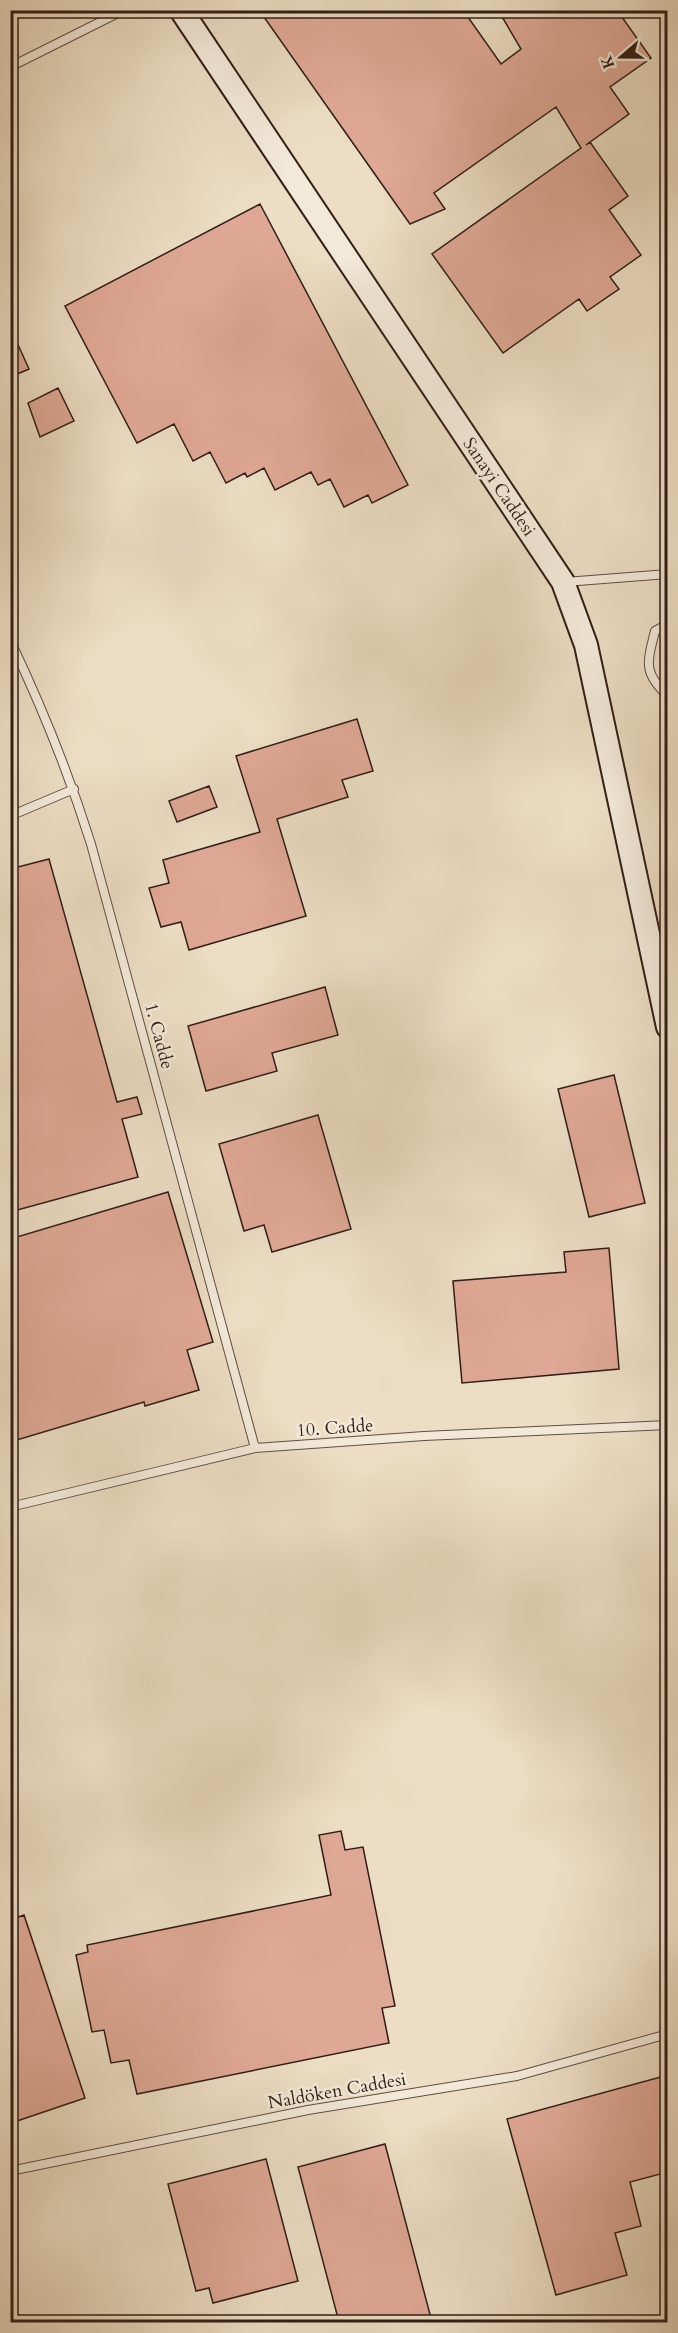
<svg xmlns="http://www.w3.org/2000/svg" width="678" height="2333" font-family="Cardo,serif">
	<rect width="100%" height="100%" fill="#ecddc4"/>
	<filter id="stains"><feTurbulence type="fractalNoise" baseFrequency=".00333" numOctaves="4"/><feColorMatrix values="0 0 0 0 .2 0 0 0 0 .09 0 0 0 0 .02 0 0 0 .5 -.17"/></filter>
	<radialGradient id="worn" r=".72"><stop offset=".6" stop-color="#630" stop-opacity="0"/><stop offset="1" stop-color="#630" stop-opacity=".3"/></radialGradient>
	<path fill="#dfa896" stroke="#321e16" stroke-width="1.5" d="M 259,10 L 463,10 L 501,64 L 521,49 L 498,10 L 617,10 L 651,58 L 610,87 L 629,114 L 586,145 L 590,142 L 628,196 L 609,210 L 641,255 L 610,277 L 619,289 L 587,311 L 579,299 L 503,353 L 432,254 L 581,148 L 556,107 L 434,193 L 445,209 L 410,224 Z
		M 260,204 L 408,485 L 372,503 L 368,495 L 344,507 L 330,479 L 318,485 L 311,472 L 275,490 L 264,468 L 247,477 L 245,473 L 226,483 L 210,452 L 193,461 L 174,424 L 137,443 L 65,306 Z
		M 10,327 L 29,369 L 10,377 Z
		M 58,388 L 74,421 L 40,437 L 28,403 Z
		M 357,719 L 373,771 L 342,780 L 348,797 L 277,819 L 306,916 L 189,950 L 181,922 L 161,927 L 149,888 L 169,883 L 163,860 L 260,832 L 236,756 Z
		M 209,786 L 217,807 L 177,822 L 169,801 Z
		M 49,859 L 117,1102 L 137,1097 L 142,1114 L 122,1119 L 138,1177 L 10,1212 L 10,869 Z
		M 325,987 L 338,1035 L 272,1053 L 277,1071 L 206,1091 L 188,1026 Z
		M 614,1075 L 645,1203 L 589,1217 L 558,1089 Z
		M 318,1115 L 351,1229 L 272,1252 L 264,1225 L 244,1231 L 219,1144 Z
		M 168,1192 L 213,1342 L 187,1350 L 199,1390 L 145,1406 L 144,1402 L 10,1442 L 10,1239 Z
		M 609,1248 L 619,1369 L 462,1383 L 453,1281 L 566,1272 L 564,1252 Z
		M 341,1831 L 345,1850 L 363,1847 L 395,2006 L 382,2008 L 389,2043 L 137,2094 L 129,2060 L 111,2063 L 104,2030 L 92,2032 L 76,1955 L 88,1952 L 87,1945 L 331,1895 L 319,1835 Z
		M 24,1915 L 85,2098 L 17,2121 L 10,2103 L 10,1920 Z
		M 668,2075 L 668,2172 L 630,2182 L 641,2226 L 615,2233 L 627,2275 L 556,2295 L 507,2119 Z
		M 385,2144 L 432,2322 L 339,2322 L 298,2167 Z
		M 266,2159 L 298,2281 L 213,2303 L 209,2288 L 196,2291 L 168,2184 Z"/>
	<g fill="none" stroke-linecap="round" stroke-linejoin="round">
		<defs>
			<path id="lane" d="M 10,67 L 124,10
				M 565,582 L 668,574
				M 668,624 L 655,631 C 647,663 643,673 668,696
				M 10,640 C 42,707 69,774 91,844 L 255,1448
				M 10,816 L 74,789
				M 10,1507 L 255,1448 L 424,1436 L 668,1425
				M 10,2171 L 308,2110 L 517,2076 L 668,2034"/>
			<path id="secondary" d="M 181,10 L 563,582 L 586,645 L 668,1027"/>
		</defs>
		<use href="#lane" stroke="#604e42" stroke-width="10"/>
		<use href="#secondary" stroke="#321e16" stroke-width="26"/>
		<use href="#lane" stroke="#f3e9d9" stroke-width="8"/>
		<use href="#secondary" stroke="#f3e9d9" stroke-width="22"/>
	</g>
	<g text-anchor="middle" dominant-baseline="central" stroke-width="5" stroke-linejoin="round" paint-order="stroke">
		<g font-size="18" fill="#321e16" stroke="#f3e9d9">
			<text transform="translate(499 487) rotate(56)">Sanayi Caddesi</text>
			<text transform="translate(159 1036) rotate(75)">1. Cadde</text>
			<text transform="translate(335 1428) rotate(-4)">10. Cadde</text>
			<text transform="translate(337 2091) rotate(-10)">Naldöken Caddesi</text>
		</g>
	</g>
	<rect width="678" height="2333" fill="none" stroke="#ecddc4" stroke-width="36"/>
	<rect x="12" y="12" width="654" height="2309" fill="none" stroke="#321e16" stroke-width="3"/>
	<rect x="18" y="18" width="642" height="2297" fill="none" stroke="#321e16" stroke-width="1.5"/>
	<g transform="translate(621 57) rotate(250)" stroke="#f3e9d9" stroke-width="4.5" paint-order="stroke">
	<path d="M0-4.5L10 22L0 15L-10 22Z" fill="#321e16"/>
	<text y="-9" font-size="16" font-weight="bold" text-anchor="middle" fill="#321e16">K</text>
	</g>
	<rect width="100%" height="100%" filter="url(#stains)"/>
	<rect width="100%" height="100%" fill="url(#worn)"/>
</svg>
